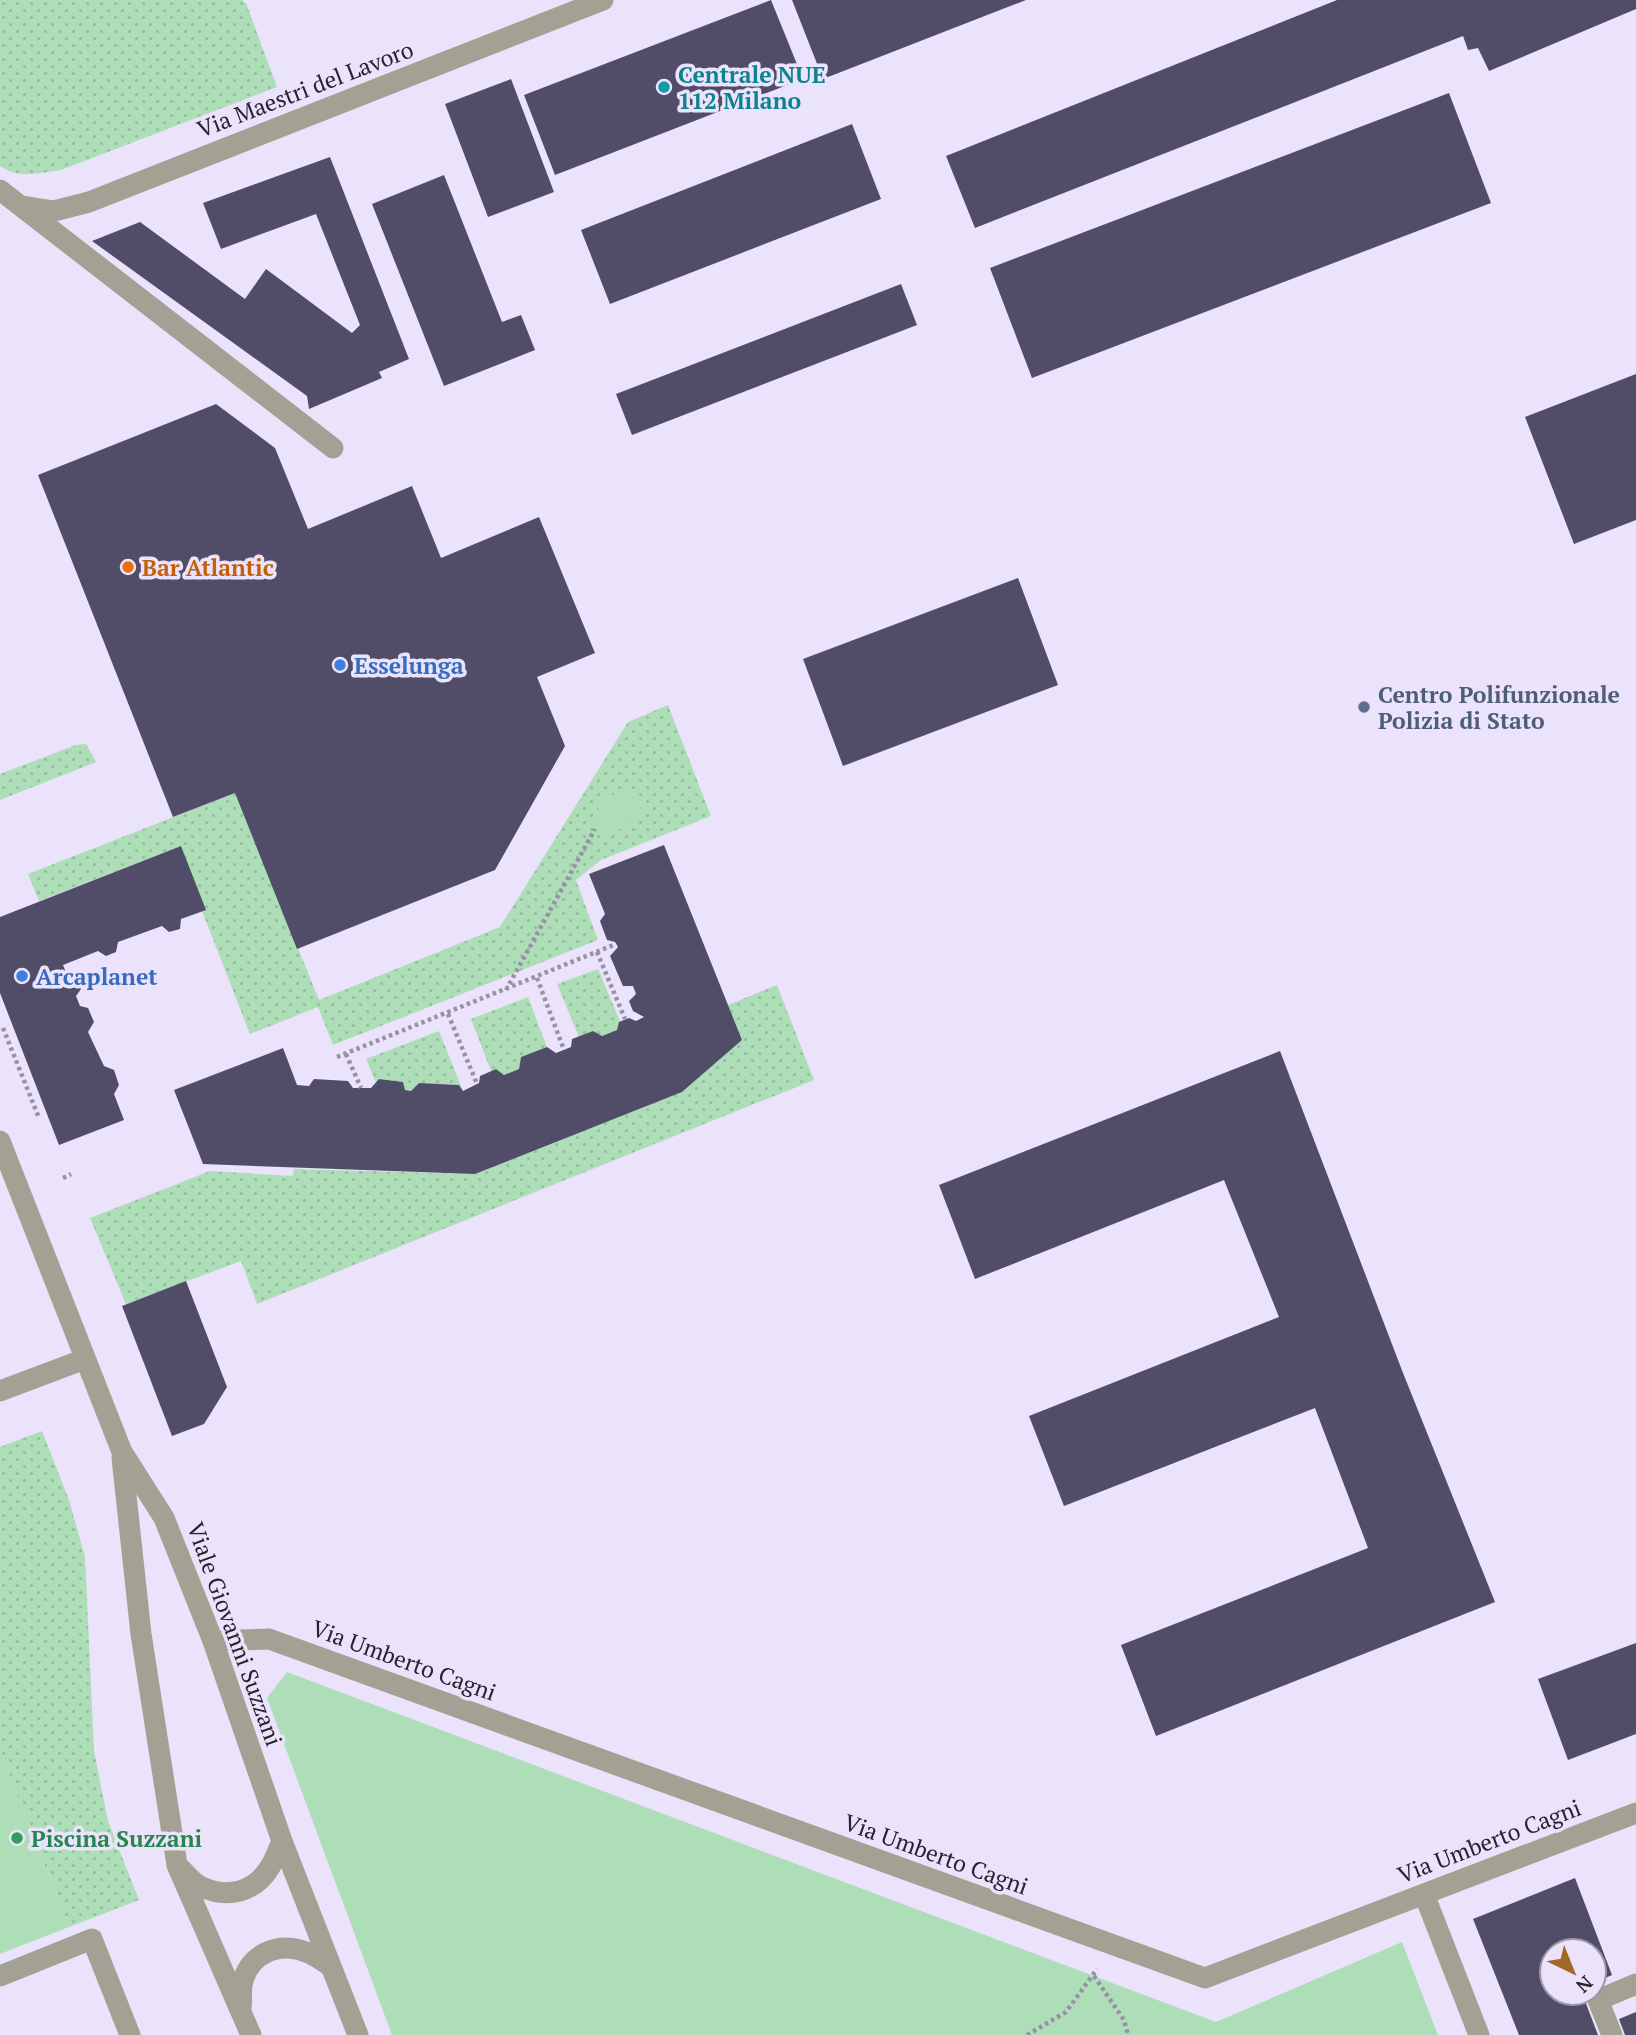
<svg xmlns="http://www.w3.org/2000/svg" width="1636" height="2035" font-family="'PT Serif',serif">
	<defs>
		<pattern id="grass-dots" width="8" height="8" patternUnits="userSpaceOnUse" patternTransform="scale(1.75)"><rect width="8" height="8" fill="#addeb8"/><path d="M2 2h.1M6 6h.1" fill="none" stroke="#95be9e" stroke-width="1.8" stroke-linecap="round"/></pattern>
	</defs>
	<rect width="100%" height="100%" fill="#ebe3fc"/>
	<path fill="url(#grass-dots)" d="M 0,0 L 242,0 L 246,3 L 277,87 L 61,170 C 42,173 17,179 0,166 Z
		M 668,705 L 711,816 L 601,860 L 576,880 L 598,940 L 333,1045 L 318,1007 L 250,1034 L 202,911 L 181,846 L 39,901 L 28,874 L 235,793 L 319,1000 L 500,927 L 628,722 Z
		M 86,744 L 96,762 L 0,800 L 0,774 L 76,745 Z
		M 598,969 L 620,1021 L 617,1030 L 602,1036 L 593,1031 L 579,1037 L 557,984 Z
		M 777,985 L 814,1080 L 257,1304 L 241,1261 L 126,1304 L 90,1218 L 210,1171 L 293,1176 L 294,1169 L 475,1174 L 682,1092 L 742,1040 L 728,1005 Z
		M 528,997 L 547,1047 L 521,1057 L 519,1069 L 504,1075 L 496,1069 L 491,1071 L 471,1019 Z
		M 439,1031 L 463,1091 L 458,1085 L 419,1083 L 411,1091 L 405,1090 L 403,1082 L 379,1079 L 376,1083 L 366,1059 Z
		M 42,1431 L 69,1500 L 85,1557 L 94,1751 L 108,1821 L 139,1900 L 69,1927 L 0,1750 L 0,1447 Z"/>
	<path fill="#addeb8" d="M 627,790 L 642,809 L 635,814 L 638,819 L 632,824 L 629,822 L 605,841 L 591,823 L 602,814 L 594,803 L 609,791 L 616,799 Z
		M 287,1672 L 1216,2022 L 1402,1942 L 1438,2035 L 392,2035 L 267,1698 Z
		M 0,1750 L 69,1927 L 0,1954 Z"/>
	<path fill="#514d68" d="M 771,0 L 803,79 L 555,175 L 524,95 Z
		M 792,0 L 1026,0 L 823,79 Z
		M 1337,0 L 1636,0 L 1636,9 L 1489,71 L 1478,48 L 1468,50 L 1463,36 L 975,228 L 946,156 Z
		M 511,79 L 554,192 L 488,217 L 445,104 Z
		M 1449,93 L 1491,203 L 1032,378 L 990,268 Z
		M 852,124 L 881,199 L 610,304 L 581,230 Z
		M 330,157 L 409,359 L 379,372 L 382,378 L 309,409 L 307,396 L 92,241 L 140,222 L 245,299 L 266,269 L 352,333 L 360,325 L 316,214 L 221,249 L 203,203 Z
		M 444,175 L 502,322 L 521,315 L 535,350 L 444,386 L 372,204 Z
		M 901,284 L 917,325 L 632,435 L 616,394 Z
		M 1636,374 L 1636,520 L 1574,544 L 1525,417 Z
		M 216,404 L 275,448 L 308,529 L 412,486 L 441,558 L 539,517 L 595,653 L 537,677 L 565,746 L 495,870 L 297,949 L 235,793 L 173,817 L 38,475 Z
		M 1018,578 L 1058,685 L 843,766 L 803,659 Z
		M 664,845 L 742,1040 L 682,1092 L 475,1174 L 203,1164 L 174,1090 L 283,1048 L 297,1085 L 309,1086 L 314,1079 L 348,1081 L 353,1088 L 371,1088 L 379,1079 L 403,1082 L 405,1090 L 411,1091 L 419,1083 L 459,1085 L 463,1091 L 479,1083 L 480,1076 L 496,1069 L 504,1075 L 519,1069 L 521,1057 L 547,1047 L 556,1053 L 571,1047 L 572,1039 L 593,1031 L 602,1036 L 617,1030 L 619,1022 L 629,1018 L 636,1021 L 644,1017 L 633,1011 L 629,1001 L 636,994 L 633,986 L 623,986 L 610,956 L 618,947 L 615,942 L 607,940 L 600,921 L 605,914 L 589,874 Z
		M 181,846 L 206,910 L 181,919 L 180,929 L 169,932 L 162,926 L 118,942 L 116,952 L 106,956 L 98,951 L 63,965 L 68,978 L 77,979 L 81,989 L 76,996 L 80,1006 L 88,1008 L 94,1022 L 88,1032 L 104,1066 L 114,1070 L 119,1085 L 114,1094 L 124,1120 L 59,1145 L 0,993 L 0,917 Z
		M 1280,1051 L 1403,1373 L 1495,1602 L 1156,1736 L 1121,1645 L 1368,1548 L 1315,1408 L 1064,1506 L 1029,1416 L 1279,1317 L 1224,1180 L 975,1279 L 939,1185 Z
		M 186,1281 L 227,1387 L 204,1424 L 172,1436 L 122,1306 Z
		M 1636,1643 L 1636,1734 L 1568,1760 L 1538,1679 Z
		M 1575,1878 L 1612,1975 L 1594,1983 L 1594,1951 L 1552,1951 L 1552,1993 L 1582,1993 L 1598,2035 L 1519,2035 L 1473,1919 Z
		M 1636,2012 L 1636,2035 L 1625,2035 L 1619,2019 Z"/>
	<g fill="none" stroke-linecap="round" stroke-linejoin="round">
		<path stroke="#9891a4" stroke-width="4.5" stroke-dasharray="3.5 3.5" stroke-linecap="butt" d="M 597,952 L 625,1019
			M 537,978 L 564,1050
			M 506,990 L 595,829
			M 448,1014 L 477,1084
			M 3,1028 L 39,1118
			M 346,1054 L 361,1088
			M 337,1057 L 616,944
			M 63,1178 L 71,1174
			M 1094,1976 L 1124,2020 L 1128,2035
			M 1027,2035 L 1066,2012 L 1097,1969"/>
		<path stroke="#a3a193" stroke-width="21" d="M 0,190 L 333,448
			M 22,206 L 54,211 L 89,202 L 603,0
			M 0,1141 L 122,1452 L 164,1518 L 213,1641 L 282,1841 L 358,2035
			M 0,1391 L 85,1359
			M 122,1458 L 141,1634 L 177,1865 L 251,2035
			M 213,1641 L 269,1639 L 1205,1978 L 1636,1813
			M 181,1869 C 187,1875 194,1884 202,1887 C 228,1899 255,1892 270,1867 C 275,1859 278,1850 282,1841
			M 1424,1894 L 1479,2035
			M 0,1976 L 92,1939 L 130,2035
			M 241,2008 C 242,2000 241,1992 242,1985 C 248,1954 278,1941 306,1952 C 315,1955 323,1961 330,1966
			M 1612,2035 L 1598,2000 L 1636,1984"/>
	</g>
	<circle fill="#0f9aa8" stroke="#ebe3fc" stroke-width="2.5" cx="664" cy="87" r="7"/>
	<circle fill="#e8710a" stroke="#ebe3fc" stroke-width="2.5" cx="128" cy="567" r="7"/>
	<g fill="#3f7fe0" stroke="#ebe3fc" stroke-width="2.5">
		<circle cx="340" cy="665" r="7"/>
		<circle cx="22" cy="976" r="7"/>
	</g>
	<circle fill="#5c6f8a" stroke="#ebe3fc" stroke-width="2.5" cx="1364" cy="707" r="7"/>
	<circle fill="#2e9e5b" stroke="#ebe3fc" stroke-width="2.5" cx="17" cy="1838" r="7"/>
	<g text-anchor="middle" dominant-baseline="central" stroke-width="7" stroke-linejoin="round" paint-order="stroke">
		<g font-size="23" font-weight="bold" fill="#0d838f" stroke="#ebe3fc" text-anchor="start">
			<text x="678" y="74">Centrale NUE<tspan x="678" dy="26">112 Milano</tspan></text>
		</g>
		<g font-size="23" fill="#28242f" stroke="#ebe3fc">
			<text transform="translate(305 89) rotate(-21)">Via Maestri del Lavoro</text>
			<text transform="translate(235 1634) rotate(70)">Viale Giovanni Suzzani</text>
			<text transform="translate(404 1660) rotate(20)">Via Umberto Cagni</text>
			<text transform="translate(1489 1841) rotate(-21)">Via Umberto Cagni</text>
			<text transform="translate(936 1854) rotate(20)">Via Umberto Cagni</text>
		</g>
		<g font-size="23" font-weight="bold" fill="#c56008" stroke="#ebe3fc" text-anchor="start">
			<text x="142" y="567">Bar Atlantic</text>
		</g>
		<g font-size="23" font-weight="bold" fill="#366cbe" stroke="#ebe3fc" text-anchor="start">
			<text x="354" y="665">Esselunga</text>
			<text x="36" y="976">Arcaplanet</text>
		</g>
		<g font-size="23" font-weight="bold" fill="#4e5e75" stroke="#ebe3fc" text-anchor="start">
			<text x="1378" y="694">Centro Polifunzionale<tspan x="1378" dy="26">Polizia di Stato</tspan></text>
		</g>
		<g font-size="23" font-weight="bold" fill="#27864d" stroke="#ebe3fc" text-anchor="start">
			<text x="31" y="1838">Piscina Suzzani</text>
		</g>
	</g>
	<g transform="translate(1573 1972) rotate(137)"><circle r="33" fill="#ebe3fc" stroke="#9d97aa" stroke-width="2"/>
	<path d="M0-5L12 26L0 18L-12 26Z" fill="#a06925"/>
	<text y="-10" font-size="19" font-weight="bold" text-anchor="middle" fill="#28242f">N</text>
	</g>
</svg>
